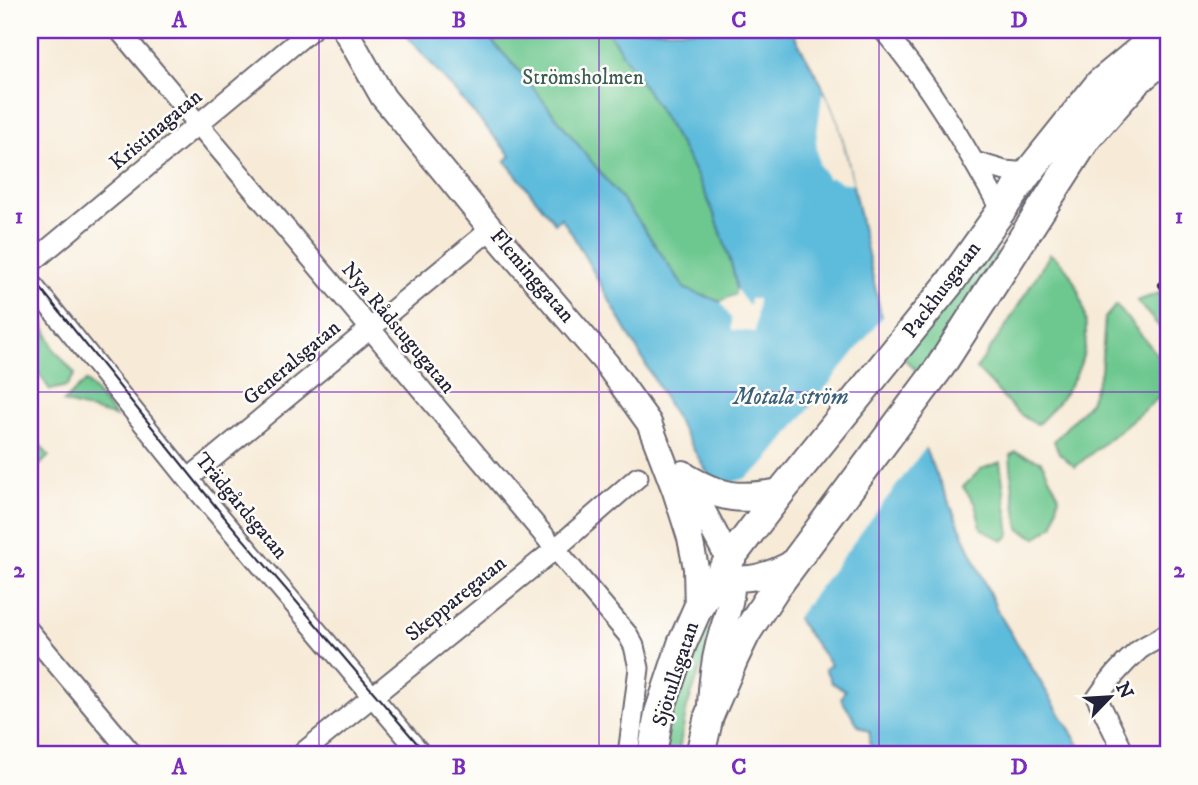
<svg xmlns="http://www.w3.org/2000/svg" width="1198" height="785" font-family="'IM FELL DW Pica',serif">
	<rect width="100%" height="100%" fill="#fdfcf7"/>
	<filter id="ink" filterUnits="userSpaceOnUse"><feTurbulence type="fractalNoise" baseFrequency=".0143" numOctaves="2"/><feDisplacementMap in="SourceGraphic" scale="14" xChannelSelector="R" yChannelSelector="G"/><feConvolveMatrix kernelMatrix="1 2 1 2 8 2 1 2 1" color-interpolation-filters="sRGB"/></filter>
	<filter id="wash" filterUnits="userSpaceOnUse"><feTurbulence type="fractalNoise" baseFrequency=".00686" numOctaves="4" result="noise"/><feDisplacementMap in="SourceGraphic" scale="28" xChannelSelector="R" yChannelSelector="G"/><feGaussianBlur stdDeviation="1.57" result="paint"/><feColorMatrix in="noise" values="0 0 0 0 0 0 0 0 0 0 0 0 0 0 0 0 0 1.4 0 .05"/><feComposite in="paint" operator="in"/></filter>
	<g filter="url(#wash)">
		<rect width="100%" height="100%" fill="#f7ebd8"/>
		<path fill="#6dc88f" stroke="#487565" stroke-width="2" d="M 482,30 L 607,30 C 652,99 702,168 726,248 C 731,264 737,278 736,295 L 721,302 L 685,289 L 638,220 L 521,73 Z
			M 987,248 L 998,254 L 921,375 L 902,357 Z
			M 1050,254 C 1065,263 1072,276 1079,292 C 1098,347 1077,386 1038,424 C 1013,416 997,386 976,369 L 1004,329 Z
			M 1168,290 L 1168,337 L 1137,301 Z
			M 32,305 L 41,317 L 54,349 L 75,374 L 67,386 L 50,390 L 36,369 Z
			M 1116,305 L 1168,367 L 1168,390 L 1075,467 L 1059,453 L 1054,441 L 1090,402 L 1101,371 L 1105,318 Z
			M 86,381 L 116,417 L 63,402 Z
			M 40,445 L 49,456 L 30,475 L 30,449 Z
			M 1016,452 L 1041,461 L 1059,496 L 1054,525 L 1036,538 L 1019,529 L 1013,491 L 1010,455 Z
			M 1000,462 L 1010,535 L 1003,541 L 981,528 L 975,504 L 963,487 L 981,469 Z
			M 700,625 L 714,631 L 687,707 L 678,755 L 664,755 L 674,696 Z"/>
		<path fill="#5dbbdb" stroke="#406e8b" stroke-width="2" d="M 402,30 L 482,30 L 521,73 L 638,220 L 685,289 L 721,302 L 736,295 C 737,278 731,264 726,248 C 702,168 652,99 607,30 L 791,30 L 822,85 L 838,124 L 846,153 L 880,310 L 925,449 L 998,612 L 1085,755 L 877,755 L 869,742 L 870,732 L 859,726 L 841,699 L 845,690 L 832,683 L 825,669 L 831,665 L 797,619 L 695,452 L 571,232 L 561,218 L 555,223 L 505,161 L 511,156 Z"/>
		<path fill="#f7ebd8" d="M 825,93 L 838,124 L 853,184 L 843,183 L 831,177 L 828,179 L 819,164 L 816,141 L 822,95 Z
			M 736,289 L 749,306 L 750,299 L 758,299 L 755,332 L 732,330 L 732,320 L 721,302 L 736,295 Z
			M 885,314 L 928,444 L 794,621 L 709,481 L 733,482 L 744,479 L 763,466 Z"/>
	</g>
	<g filter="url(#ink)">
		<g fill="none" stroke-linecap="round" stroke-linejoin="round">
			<defs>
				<path id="minor" d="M 119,30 L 628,635 L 634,646 L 639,668 L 628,755
					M 883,30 C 930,84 966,147 1001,210
					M 975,162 L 1005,171 L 1028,173
					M 30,264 L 311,30
					M 30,282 L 188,479 L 422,755
					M 188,479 L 491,229
					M 30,632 L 133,755
					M 300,755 L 554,550 L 638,477
					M 1125,755 L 1097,698 C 1109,680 1123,664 1139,650 C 1148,643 1159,640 1168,632"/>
				<path id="tertiary" d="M 345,30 L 383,97 L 491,229 L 606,363 L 649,423 L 675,491 L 690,538 L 696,568 L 697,610
					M 683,473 L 729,560 C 738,592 726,615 718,645 C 713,665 711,684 710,705
					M 719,573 C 743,586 772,574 794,562"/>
				<path id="secondary" d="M 686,478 C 722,499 740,500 780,493
					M 652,755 L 659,713 L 682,644 L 697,610 L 729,560 L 780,493 L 949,284 L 1028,173 L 1100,83 L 1164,30
					M 700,755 L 709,716 L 734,658 L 746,633 L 774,590 L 940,367 L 1087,138 L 1137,81 L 1168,55"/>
			</defs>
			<use href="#minor" stroke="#6d6872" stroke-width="23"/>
			<use href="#tertiary" stroke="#6d6872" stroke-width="28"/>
			<use href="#secondary" stroke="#6d6872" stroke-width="32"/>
			<use href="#minor" stroke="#fff" stroke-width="19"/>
			<use href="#tertiary" stroke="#fff" stroke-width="24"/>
			<use href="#secondary" stroke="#fff" stroke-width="28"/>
			<path stroke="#22223b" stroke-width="2" d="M 30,275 L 221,513 L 427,755"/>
			<defs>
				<path id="rail" d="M 1162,285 L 1168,282"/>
			</defs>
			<use href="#rail" stroke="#22223b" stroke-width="8"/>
			<use href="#rail" stroke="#fdfcf7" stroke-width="5" stroke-dasharray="16" stroke-linecap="butt"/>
		</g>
	</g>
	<path fill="none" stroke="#7b2cbf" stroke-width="2" stroke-opacity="0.55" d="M 319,30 L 319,755M 599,30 L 599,755M 879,30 L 879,755M 30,392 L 1168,392"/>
	<g text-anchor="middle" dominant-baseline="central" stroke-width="5" stroke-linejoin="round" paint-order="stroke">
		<g font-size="21" fill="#3c5c58" stroke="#fdfcf7">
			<text x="583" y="78">Strömsholmen</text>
		</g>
		<g font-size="21" fill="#22223b" stroke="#fdfcf7">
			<text transform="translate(156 130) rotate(-40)">Kristinagatan</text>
			<text transform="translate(532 276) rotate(49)">Fleminggatan</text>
			<text transform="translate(942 290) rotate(-53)">Packhusgatan</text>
			<text transform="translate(398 328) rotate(50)">Nya Rådstugugatan</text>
			<text transform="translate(292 363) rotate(-40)">Generalsgatan</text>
			<text transform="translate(241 506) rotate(50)">Trädgårdsgatan</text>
			<text transform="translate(456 599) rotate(-39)">Skepparegatan</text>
			<text transform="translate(676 674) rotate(-72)">Sjötullsgatan</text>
		</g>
		<g font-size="23" font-style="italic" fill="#3a5f7b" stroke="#fdfcf7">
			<text x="791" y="397">Motala ström</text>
		</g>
	</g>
	<rect width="1198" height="785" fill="none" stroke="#fdfcf7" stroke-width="77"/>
	<g transform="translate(1110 697) rotate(65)" stroke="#fdfcf7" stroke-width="5" paint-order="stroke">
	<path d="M0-5L12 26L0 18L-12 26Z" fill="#22223b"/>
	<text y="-10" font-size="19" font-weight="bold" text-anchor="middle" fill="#22223b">N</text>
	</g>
	<rect x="38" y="38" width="1122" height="708" fill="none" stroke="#7b2cbf" stroke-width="2.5"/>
	<g font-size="23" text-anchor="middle" font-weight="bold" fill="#7b2cbf">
		<text x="179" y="27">A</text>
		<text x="459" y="27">B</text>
		<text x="739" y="27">C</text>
		<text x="1019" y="27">D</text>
		<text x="19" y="223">1</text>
		<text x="1179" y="223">1</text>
		<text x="19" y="577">2</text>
		<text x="1179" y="577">2</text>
		<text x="179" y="774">A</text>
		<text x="459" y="774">B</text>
		<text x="739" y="774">C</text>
		<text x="1019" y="774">D</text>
	</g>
</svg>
